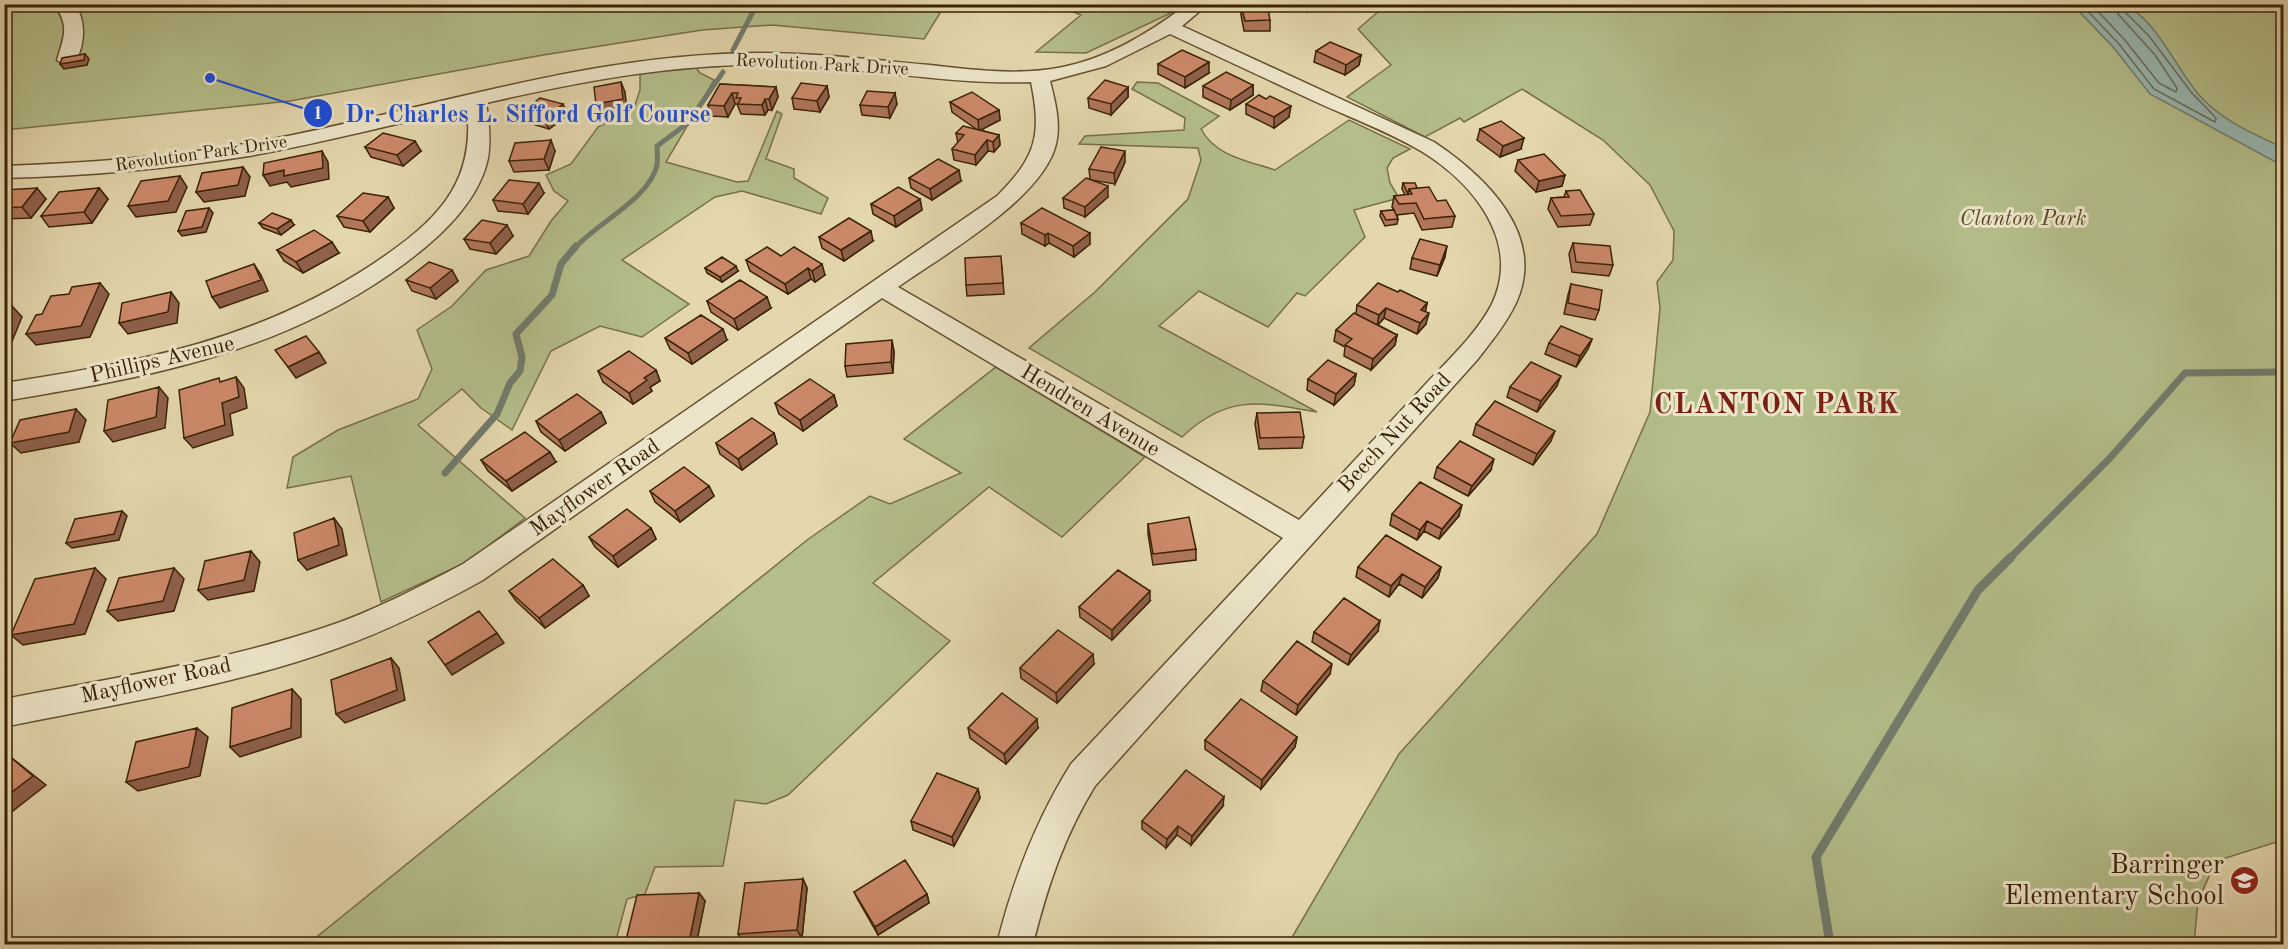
<svg xmlns="http://www.w3.org/2000/svg" width="2288" height="949" font-family="'Old Standard TT',serif">
	<rect width="100%" height="100%" fill="#e4d7ad"/>
	<filter id="stains"><feTurbulence type="fractalNoise" baseFrequency=".00333" numOctaves="4"/><feColorMatrix values="0 0 0 0 .2 0 0 0 0 .09 0 0 0 0 .02 0 0 0 .5 -.17"/></filter>
	<radialGradient id="worn" r=".72"><stop offset=".6" stop-color="#630" stop-opacity="0"/><stop offset="1" stop-color="#630" stop-opacity=".3"/></radialGradient>
	<path fill="#b4be8a" stroke="#777048" stroke-width="1.5" d="M 1387,4 L 2283,5 L 2283,840 L 2216,861 L 2198,901 L 2194,944 L 1290,944 L 1291,939 L 1399,754 L 1597,534 L 1650,412 L 1660,308 L 1657,282 L 1673,260 L 1674,231 L 1650,185 L 1603,140 L 1522,89 L 1464,122 L 1460,118 L 1425,137 L 1347,97 L 1391,65 L 1358,29 Z
		M 5,5 L 945,5 L 924,39 L 772,25 L 702,30 L 543,55 L 290,101 L 5,130 Z
		M 1057,5 C 1090,4 1142,0 1171,13 L 1086,53 L 1036,52 L 1081,15 Z
		M 696,68 L 700,73 L 714,80 L 666,162 L 737,182 L 748,181 L 777,111 L 782,114 L 766,159 L 794,169 L 794,178 L 828,198 L 821,214 L 742,191 L 715,197 L 622,260 L 689,304 L 642,337 L 600,326 L 551,351 L 512,430 L 481,408 L 462,389 L 418,425 L 525,518 L 467,562 L 381,602 L 351,476 L 287,488 L 293,457 L 338,430 L 418,399 L 432,369 L 417,330 L 452,306 L 486,270 L 529,256 L 551,221 L 568,201 L 554,191 L 546,175 L 571,164 L 598,127 L 634,108 L 640,90 L 640,73 Z
		M 1137,82 L 1158,83 L 1219,116 L 1201,129 C 1215,156 1248,161 1275,170 L 1349,120 L 1410,149 L 1393,158 L 1387,168 L 1390,183 L 1399,198 L 1354,210 L 1365,237 L 1305,296 L 1297,293 L 1268,327 L 1199,291 L 1159,326 L 1317,412 C 1261,402 1227,394 1182,437 L 1029,348 L 1095,292 L 1188,199 L 1201,160 L 1198,148 L 1079,144 L 1085,136 L 1184,130 L 1185,118 L 1132,89 Z
		M 996,367 L 1145,457 L 1062,537 L 989,487 L 873,583 L 950,641 L 788,795 L 766,804 L 735,800 L 723,866 L 655,867 L 645,894 L 627,899 L 615,944 L 308,944 L 807,540 L 870,496 L 890,504 L 961,473 L 904,439 Z"/>
	<path fill="#98b8b2" stroke="#727c6d" stroke-width="1.5" d="M 2073,5 C 2085,4 2118,1 2127,6 C 2158,22 2178,73 2202,98 C 2224,122 2255,134 2283,148 L 2283,166 L 2150,94 L 2114,48 Z"/>
	<g fill="none" stroke-linecap="round" stroke-linejoin="round">
		<path stroke="#696e5c" stroke-width="1.5" d="M 2081,4 L 2119,44 L 2154,89 L 2215,122 L 2216,118 L 2191,92 L 2149,36 L 2124,11 L 2123,4
			M 2091,4 L 2124,39 L 2159,83 L 2176,92 L 2177,88 L 2155,55 L 2118,14 L 2115,4"/>
		<path stroke="#727c6d" stroke-width="5" d="M 733,50 L 757,4
			M 575,248 C 597,223 650,198 657,165 C 658,159 657,152 657,146 L 688,123 L 723,72"/>
		<path stroke="#727c6d" stroke-width="7" d="M 445,473 L 497,414 L 510,383 L 520,371 L 522,357 L 516,334 L 552,295 L 561,264 L 576,246
			M 2009,559 L 2110,458 L 2185,373 L 2284,372"/>
		<path stroke="#727c6d" stroke-width="9" d="M 1830,944 L 1816,857 L 1978,590 L 2011,557"/>
		<defs>
			<path id="minor" d="M 54,4 L 74,4 C 87,20 85,47 74,64 L 67,66 L 57,60 C 64,36 70,26 54,4 Z
				M 1187,4 L 1208,4 L 1182,26 L 1434,142 C 1486,177 1547,235 1516,303 C 1506,324 1491,342 1477,360 L 1095,786 C 1064,836 1047,888 1033,944 L 997,944 C 1013,880 1036,820 1071,764 L 1283,538 L 882,298 L 483,580 C 436,606 389,630 338,648 C 230,687 116,704 4,727 L 4,699 C 112,678 222,662 326,627 C 374,611 419,587 463,564 L 997,196 C 1036,157 1042,136 1031,82 C 947,85 864,67 780,65 C 681,62 582,81 486,103 C 489,121 491,140 488,158 C 478,207 429,247 390,274 C 272,355 144,378 4,401 L 4,383 C 140,362 256,341 373,264 C 434,223 476,186 467,108 C 394,124 322,143 249,156 C 168,169 87,176 4,178 L 4,166 C 100,163 195,155 288,136 C 444,104 600,53 760,53 C 817,53 873,60 930,65 C 973,70 1020,76 1063,67 C 1108,58 1151,32 1187,4 ZM 1170,34 C 1218,56 1266,79 1314,101 C 1349,117 1387,131 1421,151 C 1472,182 1522,241 1492,304 C 1476,335 1446,362 1423,387 C 1381,432 1340,476 1299,520 L 898,287 C 943,255 1043,199 1056,144 C 1061,123 1055,101 1050,81 L 1106,66 Z"/>
		</defs>
		<use href="#minor" stroke="#64502f" stroke-width="3"/>
		<use href="#minor" fill="#ede5ca" fill-rule="evenodd"/>
	</g>
	<path fill="#af765b" stroke="#3a2305" stroke-width="1.5" d="M 1291,4 L 1320,4 L 1307,12 Z
		M 1241,5 L 1270,20 L 1270,31 L 1244,31 L 1241,15 Z
		M 1316,51 L 1361,55 L 1359,65 L 1345,75 L 1314,62 Z
		M 1158,64 L 1209,73 L 1185,88 L 1158,74 Z
		M 720,84 L 776,87 L 778,97 L 772,110 L 768,110 L 765,115 L 741,114 L 737,104 L 735,104 L 728,117 L 711,116 L 708,105 Z
		M 1253,85 L 1253,95 L 1230,110 L 1203,97 L 1203,86 Z
		M 827,86 L 829,97 L 820,112 L 794,109 L 792,98 Z
		M 1128,87 L 1128,97 L 1111,115 L 1089,108 L 1088,98 Z
		M 1266,99 L 1289,117 L 1274,128 L 1246,114 L 1246,104 Z
		M 950,102 L 999,110 L 1000,120 L 980,130 L 999,135 L 1000,145 L 994,152 L 988,151 L 976,165 L 954,160 L 952,149 L 958,143 L 956,133 L 976,129 L 952,112 Z
		M 897,104 L 890,118 L 862,115 L 860,105 Z
		M 521,112 L 568,115 L 549,129 L 525,122 Z
		M 1480,129 L 1521,149 L 1500,157 L 1477,140 Z
		M 365,147 L 421,151 L 403,166 L 371,157 Z
		M 555,151 L 549,170 L 514,172 L 509,161 Z
		M 1518,160 L 1565,175 L 1562,186 L 1536,192 L 1515,171 Z
		M 1125,162 L 1115,184 L 1092,180 L 1108,197 L 1085,217 L 1064,208 L 1063,198 L 1090,179 L 1089,169 Z
		M 909,178 L 961,181 L 932,200 L 911,188 Z
		M 1403,183 L 1417,188 L 1437,201 L 1455,216 L 1452,227 L 1422,230 L 1414,213 L 1397,215 L 1398,219 L 1397,224 L 1385,226 L 1380,216 L 1381,211 L 1394,210 L 1392,207 L 1394,196 L 1405,195 L 1402,189 Z
		M 99,188 L 108,199 L 92,223 L 49,227 L 41,216 Z
		M 4,190 L 46,199 L 31,218 L 4,219 Z
		M 1566,191 L 1594,214 L 1590,225 L 1558,227 L 1548,209 L 1551,198 L 1564,197 Z
		M 544,193 L 528,214 L 498,211 L 493,200 Z
		M 388,197 L 394,208 L 370,232 L 344,227 L 337,216 Z
		M 920,199 L 922,210 L 896,227 L 873,214 L 871,204 Z
		M 259,223 L 294,225 L 281,235 L 263,228 Z
		M 1021,223 L 1090,244 L 1074,257 L 1049,243 L 1045,246 L 1022,234 Z
		M 513,236 L 496,254 L 470,249 L 464,239 Z
		M 819,237 L 873,241 L 844,261 L 822,248 Z
		M 1573,243 L 1613,265 L 1609,276 L 1572,272 L 1569,254 Z
		M 277,250 L 339,253 L 303,273 L 284,261 Z
		M 781,256 L 825,275 L 815,282 L 811,279 L 788,294 L 750,271 L 746,260 Z
		M 1445,257 L 1437,276 L 1410,269 L 1412,258 Z
		M 1002,267 L 1004,294 L 967,296 L 966,285 Z
		M 705,268 L 738,271 L 722,282 L 707,273 Z
		M 452,270 L 458,281 L 436,299 L 412,291 L 406,280 Z
		M 1571,284 L 1599,310 L 1595,320 L 1564,314 L 1568,295 Z
		M 1398,292 L 1427,303 L 1425,312 L 1426,324 L 1417,334 L 1384,318 L 1378,325 L 1397,335 L 1395,345 L 1371,370 L 1344,356 L 1345,347 L 1334,341 L 1336,330 L 1356,314 L 1357,305 Z
		M 707,301 L 771,308 L 738,330 L 711,312 Z
		M 665,338 L 727,340 L 692,364 L 670,349 Z
		M 1592,339 L 1588,349 L 1576,367 L 1545,354 L 1549,343 Z
		M 894,351 L 893,373 L 847,377 L 845,366 Z
		M 656,370 L 660,381 L 650,387 L 652,391 L 633,404 L 603,382 L 598,371 Z
		M 1356,374 L 1354,385 L 1334,405 L 1307,390 L 1308,379 Z
		M 1557,386 L 1537,412 L 1507,397 L 1510,387 Z
		M 834,395 L 837,406 L 803,431 L 779,414 L 775,403 Z
		M 601,412 L 606,423 L 565,451 L 541,432 L 536,421 Z
		M 1257,413 L 1304,437 L 1302,448 L 1259,449 L 1255,424 Z
		M 1476,424 L 1551,441 L 1533,465 L 1473,435 Z
		M 774,433 L 777,444 L 742,470 L 720,454 L 716,443 Z
		M 481,460 L 556,462 L 512,491 L 488,471 Z
		M 1437,467 L 1491,470 L 1468,496 L 1434,478 Z
		M 709,486 L 714,496 L 680,522 L 655,502 L 650,491 Z
		M 1392,514 L 1459,516 L 1439,539 L 1424,531 L 1417,540 L 1390,525 Z
		M 1148,524 L 1196,549 L 1196,560 L 1153,565 L 1148,534 Z
		M 651,528 L 656,539 L 618,567 L 595,547 L 589,537 Z
		M 1358,567 L 1441,567 L 1438,578 L 1422,598 L 1399,584 L 1389,597 L 1356,577 Z
		M 583,585 L 589,596 L 545,628 L 516,601 L 509,591 Z
		M 1150,601 L 1112,640 L 1080,617 L 1079,607 Z
		M 1378,631 L 1348,665 L 1312,642 L 1314,632 Z
		M 1094,664 L 1057,703 L 1021,678 L 1020,668 Z
		M 1330,674 L 1296,715 L 1261,691 L 1263,681 Z
		M 968,728 L 1038,728 L 1006,764 L 970,738 Z
		M 1297,737 L 1295,747 L 1261,789 L 1205,749 L 1205,740 Z
		M 978,789 L 980,798 L 954,846 L 913,830 L 911,821 Z
		M 1223,806 L 1191,845 L 1177,835 L 1166,848 L 1142,829 L 1142,821 Z
		M 803,879 L 807,888 L 802,938 L 743,942 L 738,934 Z
		M 854,892 L 927,894 L 929,903 L 878,935 L 858,900 Z
		M 699,893 L 705,901 L 696,945 L 625,944 Z"/>
	<path fill="#8f604a" stroke="#3a2305" stroke-width="1.5" d="M 1308,4 L 1320,4 L 1307,12 Z
		M 85,54 L 89,59 L 87,65 L 64,69 L 60,64 Z
		M 1361,55 L 1359,65 L 1345,75 L 1346,65 Z
		M 1209,62 L 1209,73 L 1185,88 L 1185,77 Z
		M 621,82 L 625,92 L 627,110 L 600,114 L 596,104 Z
		M 1253,85 L 1253,95 L 1230,110 L 1231,100 Z
		M 827,86 L 829,97 L 820,112 L 817,101 Z
		M 776,87 L 778,97 L 772,110 L 769,99 Z
		M 1128,87 L 1128,97 L 1111,115 L 1111,104 Z
		M 732,93 L 735,104 L 728,117 L 724,106 Z
		M 895,93 L 897,104 L 890,118 L 888,107 Z
		M 765,99 L 768,110 L 765,115 L 762,105 Z
		M 563,104 L 568,115 L 549,129 L 544,119 Z
		M 1291,106 L 1289,117 L 1274,128 L 1274,117 Z
		M 999,110 L 1000,120 L 979,131 L 978,120 Z
		M 999,135 L 1000,145 L 994,152 L 993,142 Z
		M 1524,138 L 1521,149 L 1500,157 L 1503,146 Z
		M 551,140 L 555,151 L 549,170 L 544,159 Z
		M 987,140 L 988,151 L 976,165 L 975,155 Z
		M 415,141 L 421,151 L 403,166 L 397,155 Z
		M 322,151 L 328,162 L 329,179 L 291,187 L 287,182 L 270,186 L 263,175 L 284,170 Z
		M 1125,151 L 1125,162 L 1115,184 L 1114,173 Z
		M 243,167 L 250,177 L 245,196 L 204,202 L 196,192 Z
		M 959,170 L 961,181 L 932,200 L 930,189 Z
		M 1565,175 L 1562,186 L 1536,192 L 1539,181 Z
		M 180,176 L 187,187 L 176,212 L 136,217 L 128,206 Z
		M 539,183 L 544,193 L 528,214 L 523,204 Z
		M 1108,186 L 1108,197 L 1085,217 L 1085,207 Z
		M 37,188 L 46,199 L 31,218 L 22,207 Z
		M 99,188 L 108,199 L 92,223 L 84,212 Z
		M 388,197 L 394,208 L 370,232 L 363,221 Z
		M 920,199 L 922,210 L 896,227 L 894,216 Z
		M 209,208 L 213,213 L 206,232 L 182,236 L 178,231 Z
		M 291,220 L 294,225 L 281,235 L 277,229 Z
		M 507,225 L 513,236 L 496,254 L 490,243 Z
		M 871,231 L 873,241 L 844,261 L 841,250 Z
		M 1048,233 L 1049,243 L 1045,246 L 1045,235 Z
		M 1090,233 L 1090,244 L 1074,257 L 1073,246 Z
		M 332,242 L 339,253 L 303,273 L 296,262 Z
		M 1447,246 L 1445,257 L 1437,276 L 1440,265 Z
		M 254,264 L 261,275 L 268,291 L 220,308 L 212,297 Z
		M 822,264 L 825,275 L 815,282 L 812,271 Z
		M 736,266 L 738,271 L 722,282 L 720,277 Z
		M 808,268 L 811,279 L 788,294 L 785,284 Z
		M 452,270 L 458,281 L 436,299 L 430,288 Z
		M 100,283 L 109,294 L 90,337 L 36,345 L 26,334 Z
		M 171,292 L 179,303 L 177,323 L 128,334 L 119,323 Z
		M 767,297 L 771,308 L 738,330 L 734,319 Z
		M 1427,303 L 1425,314 L 1421,310 Z
		M 12,306 L 22,317 L 8,351 L 4,352 L 4,324 Z
		M 1386,308 L 1384,318 L 1377,326 L 1379,315 Z
		M 1429,313 L 1426,324 L 1417,334 L 1420,323 Z
		M 723,329 L 727,340 L 692,364 L 688,353 Z
		M 1397,335 L 1395,345 L 1371,370 L 1373,359 Z
		M 1592,339 L 1588,349 L 1576,367 L 1580,356 Z
		M 892,340 L 894,351 L 893,373 L 891,362 Z
		M 319,352 L 326,363 L 296,378 L 288,367 Z
		M 656,370 L 660,381 L 650,387 L 652,391 L 633,404 L 629,393 L 644,378 Z
		M 1356,374 L 1354,385 L 1334,405 L 1336,394 Z
		M 1561,376 L 1557,386 L 1537,412 L 1541,401 Z
		M 236,377 L 244,388 L 247,408 L 230,414 L 233,435 L 193,448 L 184,438 L 222,403 Z
		M 159,387 L 168,398 L 165,428 L 113,442 L 104,431 Z
		M 834,395 L 837,406 L 803,431 L 800,420 Z
		M 76,409 L 86,420 L 79,442 L 21,453 L 10,443 Z
		M 601,412 L 606,423 L 565,451 L 559,440 Z
		M 1555,431 L 1551,441 L 1533,465 L 1537,454 Z
		M 774,433 L 777,444 L 742,470 L 738,459 Z
		M 550,452 L 556,462 L 512,491 L 506,481 Z
		M 1494,459 L 1491,470 L 1468,496 L 1472,486 Z
		M 709,486 L 714,496 L 680,522 L 675,511 Z
		M 1462,505 L 1459,516 L 1439,539 L 1442,529 Z
		M 122,511 L 127,516 L 119,540 L 72,548 L 66,543 Z
		M 334,518 L 342,529 L 347,555 L 307,570 L 298,560 Z
		M 1427,521 L 1424,531 L 1417,540 L 1420,530 Z
		M 651,528 L 656,539 L 618,567 L 613,556 Z
		M 251,551 L 260,562 L 254,591 L 208,600 L 198,590 Z
		M 1441,567 L 1438,578 L 1422,598 L 1425,587 Z
		M 95,568 L 106,579 L 85,634 L 23,645 L 11,635 Z
		M 174,568 L 184,579 L 174,611 L 118,621 L 107,611 Z
		M 1402,574 L 1399,584 L 1389,597 L 1391,586 Z
		M 583,585 L 589,596 L 545,628 L 539,618 Z
		M 1150,591 L 1150,601 L 1112,640 L 1112,630 Z
		M 1380,621 L 1378,631 L 1348,665 L 1351,655 Z
		M 497,633 L 504,643 L 452,675 L 445,665 Z
		M 1093,654 L 1094,664 L 1057,703 L 1056,693 Z
		M 391,658 L 399,668 L 405,700 L 345,723 L 336,714 Z
		M 1332,664 L 1330,674 L 1296,715 L 1298,705 Z
		M 292,689 L 301,699 L 301,737 L 240,757 L 230,747 Z
		M 1037,719 L 1038,728 L 1006,764 L 1004,754 Z
		M 197,728 L 208,737 L 200,776 L 138,791 L 126,782 Z
		M 1297,737 L 1295,747 L 1261,789 L 1262,780 Z
		M 8,755 L 46,785 L 4,818 L 4,798 Z
		M 978,789 L 980,798 L 954,846 L 952,837 Z
		M 1224,797 L 1223,806 L 1191,845 L 1192,836 Z
		M 1178,826 L 1177,835 L 1166,848 L 1167,839 Z
		M 803,879 L 807,888 L 802,938 L 797,930 Z
		M 699,893 L 705,901 L 696,945 L 690,945 L 689,942 Z
		M 927,894 L 929,903 L 878,935 L 875,927 Z"/>
	<path fill="#cc896a" stroke="#3a2305" stroke-width="1.5" d="M 1267,4 L 1270,20 L 1245,21 L 1241,5 Z
		M 1330,42 L 1361,55 L 1346,65 L 1316,51 Z
		M 1182,50 L 1209,62 L 1185,77 L 1158,64 Z
		M 85,54 L 84,60 L 60,64 L 62,58 Z
		M 1226,72 L 1253,85 L 1231,100 L 1203,86 Z
		M 1105,80 L 1128,87 L 1111,104 L 1088,98 Z
		M 621,82 L 623,99 L 596,104 L 594,87 Z
		M 801,83 L 827,86 L 817,101 L 792,98 Z
		M 720,84 L 776,87 L 769,99 L 765,99 L 762,105 L 738,104 L 741,98 L 736,98 L 738,93 L 732,93 L 724,106 L 708,105 Z
		M 867,91 L 895,93 L 888,107 L 860,105 Z
		M 972,92 L 999,110 L 978,120 L 950,102 Z
		M 1259,95 L 1266,99 L 1270,96 L 1291,106 L 1274,117 L 1246,104 Z
		M 540,98 L 563,104 L 544,119 L 521,112 Z
		M 1501,121 L 1524,138 L 1503,146 L 1480,129 Z
		M 963,126 L 999,135 L 993,142 L 987,140 L 975,155 L 952,149 L 964,135 L 956,133 Z
		M 383,133 L 415,141 L 397,155 L 365,147 Z
		M 551,140 L 544,159 L 509,161 L 515,143 Z
		M 1101,147 L 1125,151 L 1114,173 L 1089,169 Z
		M 322,151 L 323,168 L 284,176 L 284,170 L 263,175 L 264,163 Z
		M 1544,154 L 1565,175 L 1539,181 L 1518,160 Z
		M 938,159 L 959,170 L 930,189 L 909,178 Z
		M 243,167 L 238,185 L 196,192 L 202,173 Z
		M 180,176 L 168,201 L 128,206 L 141,181 Z
		M 1086,178 L 1108,186 L 1085,207 L 1063,198 Z
		M 509,180 L 539,183 L 523,204 L 493,200 Z
		M 1403,183 L 1415,183 L 1417,188 L 1409,189 L 1408,194 Z
		M 898,187 L 920,199 L 894,216 L 871,204 Z
		M 1429,187 L 1437,201 L 1446,200 L 1455,216 L 1424,219 L 1416,203 L 1399,204 L 1394,196 L 1412,194 L 1409,189 Z
		M 37,188 L 22,207 L 4,208 L 4,190 Z
		M 99,188 L 84,212 L 41,216 L 59,192 Z
		M 1580,190 L 1594,214 L 1561,216 L 1551,198 L 1569,197 L 1566,191 Z
		M 363,193 L 388,197 L 363,221 L 337,216 Z
		M 209,208 L 202,227 L 178,231 L 186,211 Z
		M 1042,208 L 1090,233 L 1073,246 L 1048,233 L 1045,235 L 1021,223 Z
		M 1394,210 L 1398,219 L 1386,220 L 1381,211 Z
		M 272,213 L 291,220 L 277,229 L 259,223 Z
		M 849,218 L 871,231 L 841,250 L 819,237 Z
		M 482,220 L 507,225 L 490,243 L 464,239 Z
		M 314,230 L 332,242 L 296,262 L 277,250 Z
		M 1420,239 L 1447,246 L 1440,265 L 1412,258 Z
		M 1573,243 L 1610,246 L 1613,265 L 1576,262 Z
		M 767,247 L 781,256 L 794,247 L 822,264 L 812,271 L 808,268 L 785,284 L 746,260 Z
		M 1001,256 L 1003,283 L 966,285 L 965,258 Z
		M 722,257 L 736,266 L 720,277 L 705,268 Z
		M 429,262 L 452,270 L 430,288 L 406,280 Z
		M 254,264 L 261,280 L 212,297 L 206,281 Z
		M 740,280 L 767,297 L 734,319 L 707,301 Z
		M 100,283 L 81,326 L 26,334 L 36,315 L 42,314 L 51,296 L 69,294 L 72,287 Z
		M 1378,283 L 1398,292 L 1400,290 L 1427,303 L 1421,310 L 1429,313 L 1420,323 L 1386,308 L 1379,315 L 1357,305 Z
		M 1571,284 L 1602,290 L 1599,310 L 1568,303 Z
		M 171,292 L 168,312 L 119,323 L 122,303 Z
		M 12,306 L 4,324 L 4,308 Z
		M 1354,313 L 1397,335 L 1373,359 L 1345,345 L 1352,339 L 1336,330 Z
		M 701,315 L 723,329 L 688,353 L 665,338 Z
		M 1561,326 L 1592,339 L 1580,356 L 1549,343 Z
		M 306,336 L 319,352 L 288,367 L 275,350 Z
		M 892,340 L 891,362 L 845,366 L 846,344 Z
		M 629,351 L 656,370 L 644,378 L 647,380 L 629,393 L 598,371 Z
		M 1328,360 L 1356,374 L 1336,394 L 1308,379 Z
		M 1531,362 L 1561,376 L 1541,401 L 1510,387 Z
		M 236,377 L 239,397 L 222,403 L 225,425 L 184,438 L 179,390 L 219,378 L 220,382 Z
		M 810,379 L 834,395 L 800,420 L 775,403 Z
		M 159,387 L 156,417 L 104,431 L 108,400 Z
		M 577,394 L 601,412 L 559,440 L 536,421 Z
		M 1495,401 L 1555,431 L 1537,454 L 1476,424 Z
		M 76,409 L 69,432 L 10,443 L 20,420 Z
		M 1300,412 L 1304,437 L 1260,438 L 1257,413 Z
		M 752,418 L 774,433 L 738,459 L 716,443 Z
		M 525,432 L 550,452 L 506,481 L 481,460 Z
		M 1460,441 L 1494,459 L 1472,486 L 1437,467 Z
		M 684,467 L 709,486 L 675,511 L 650,491 Z
		M 1420,482 L 1462,505 L 1442,529 L 1427,521 L 1420,530 L 1392,514 Z
		M 627,509 L 651,528 L 613,556 L 589,537 Z
		M 122,511 L 114,534 L 66,543 L 75,519 Z
		M 1189,517 L 1196,549 L 1153,554 L 1148,524 Z
		M 334,518 L 339,545 L 298,560 L 294,533 Z
		M 1386,535 L 1441,567 L 1425,587 L 1402,574 L 1391,586 L 1358,567 Z
		M 251,551 L 244,580 L 198,590 L 205,561 Z
		M 553,559 L 583,585 L 539,618 L 509,591 Z
		M 95,568 L 74,624 L 11,635 L 35,579 Z
		M 174,568 L 163,601 L 107,611 L 119,578 Z
		M 1118,570 L 1150,591 L 1112,630 L 1079,607 Z
		M 1344,598 L 1380,621 L 1351,655 L 1314,632 Z
		M 479,611 L 497,633 L 445,665 L 428,642 Z
		M 1058,630 L 1093,654 L 1056,693 L 1020,668 Z
		M 1297,641 L 1332,664 L 1298,705 L 1263,681 Z
		M 391,658 L 397,690 L 336,714 L 331,680 Z
		M 292,689 L 291,728 L 230,747 L 232,708 Z
		M 1002,693 L 1037,719 L 1004,754 L 968,728 Z
		M 1241,699 L 1297,737 L 1262,780 L 1205,740 Z
		M 197,728 L 189,767 L 126,782 L 136,742 Z
		M 8,755 L 33,776 L 4,798 L 4,758 Z
		M 1186,770 L 1224,797 L 1192,836 L 1178,826 L 1167,839 L 1142,821 Z
		M 937,773 L 978,789 L 952,837 L 911,821 Z
		M 905,860 L 927,894 L 875,927 L 854,892 Z
		M 803,879 L 797,930 L 738,934 L 745,883 Z
		M 699,893 L 689,942 L 625,944 L 637,895 Z"/>
	<defs>
		<symbol id="school-disc" viewBox="-11 -11 22 22"><circle r="9.5" fill="#8f2418" stroke="#ede5ca"/><path d="M0-5L7-2L0 1L-7-2ZM-4 1L0 2.5L4 1V4Q0 6-4 4Z" fill="#fff"/></symbol>
	</defs>
	<g fill-rule="evenodd">
		<use href="#school-disc" x="2228" y="864" width="33" height="33"/>
	</g>
	<g text-anchor="middle" dominant-baseline="central" stroke-width="6" stroke-linejoin="round" paint-order="stroke">
		<g font-size="18" fill="#3a2305" stroke="#ede5ca">
			<text transform="translate(822 65) rotate(3)">Revolution Park Drive</text>
			<text transform="translate(201 154) rotate(-8)">Revolution Park Drive</text>
		</g>
		<g font-size="22" font-style="italic" fill="#584a26" stroke="#ede5ca">
			<text x="2023" y="219">Clanton Park</text>
		</g>
		<g font-size="22" fill="#3a2305" stroke="#ede5ca">
			<text transform="translate(162 360) rotate(-13)">Phillips Avenue</text>
			<text transform="translate(1090 411) rotate(31)">Hendren Avenue</text>
			<text transform="translate(1395 433) rotate(-47)">Beech Nut Road</text>
			<text transform="translate(595 488) rotate(-35)">Mayflower Road</text>
			<text transform="translate(156 681) rotate(-12)">Mayflower Road</text>
		</g>
		<g font-size="27" fill="#3a2305" stroke="#ede5ca" text-anchor="end">
			<text x="2224" y="865">Barringer<tspan x="2224" dy="31">Elementary School</tspan></text>
		</g>
		<g font-size="28" font-weight="bold" letter-spacing="1.5" fill="#7a1f14" stroke="#ede5ca">
			<text x="1777" y="406">CLANTON PARK</text>
		</g>
	</g>
	<path fill="none" stroke="#1d4ed8" stroke-width="2" d="M210 78L318 113"/>
	<g fill="#1d4ed8" stroke="#ede5ca" stroke-width="2">
		<circle cx="210" cy="78" r="6"/>
		<circle cx="318" cy="113" r="15"/>
	</g>
	<g font-size="18" text-anchor="middle" font-weight="bold" fill="#fff">
		<text x="318" y="119">1</text>
	</g>
	<g font-size="24" text-anchor="middle" font-weight="bold" fill="#1d4ed8" stroke="#ede5ca" stroke-width="6" stroke-linejoin="round" paint-order="stroke">
		<text x="528" y="122">Dr. Charles L. Sifford Golf Course</text>
	</g>
	<rect width="2288" height="949" fill="none" stroke="#e4d7ad" stroke-width="24"/>
	<rect x="6" y="6" width="2276" height="937" fill="none" stroke="#3a2305" stroke-width="3"/>
	<rect x="12" y="12" width="2264" height="925" fill="none" stroke="#3a2305" stroke-width="1.5"/>
	<rect width="100%" height="100%" filter="url(#stains)"/>
	<rect width="100%" height="100%" fill="url(#worn)"/>
</svg>
